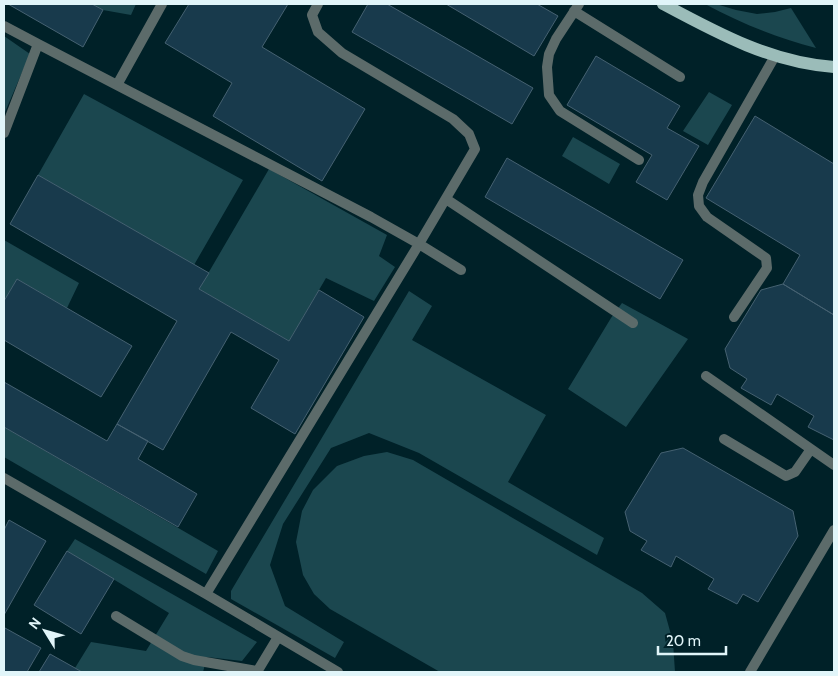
<svg xmlns="http://www.w3.org/2000/svg" width="838" height="676" font-family="Cabin,sans-serif">
	<rect width="100%" height="100%" fill="#002128"/>
	<path fill="#1b474f" d="M 92,4 L 136,4 L 131,15 L 103,10 Z
		M 705,4 L 716,4 L 736,10 L 757,14 L 775,12 L 791,8 L 816,48 C 777,38 740,23 705,4 Z
		M 4,36 L 30,54 L 5,112 L 4,111 Z
		M 709,92 L 732,105 L 708,145 L 683,131 Z
		M 84,94 L 243,180 L 194,265 L 38,175 Z
		M 573,137 L 620,164 L 609,184 L 562,156 Z
		M 269,169 L 387,235 L 379,256 L 395,267 L 374,301 L 326,278 L 289,341 L 199,289 Z
		M 4,240 L 79,283 L 67,308 L 17,279 L 4,301 Z
		M 409,291 L 432,306 L 412,340 L 546,415 L 508,482 L 604,538 L 597,555 L 419,453 L 369,433 L 331,448 L 283,524 L 270,565 L 285,606 L 344,642 L 335,658 L 231,599 L 231,591 Z
		M 622,303 L 688,339 L 626,427 L 568,389 L 611,318 Z
		M 4,427 L 218,551 L 206,574 L 4,457 Z
		M 387,452 L 413,460 L 642,593 L 665,613 L 673,642 L 675,672 L 440,672 L 330,609 L 314,594 L 303,575 L 296,542 L 302,511 L 313,490 L 337,466 L 364,456 Z
		M 75,539 L 257,642 L 242,661 L 207,657 L 203,672 L 82,672 L 75,668 L 91,642 L 146,651 L 169,613 L 67,551 Z"/>
	<path fill="#183a4c" stroke="#456171" d="M 8,4 L 92,4 L 103,10 L 83,47 Z
		M 189,4 L 288,4 L 262,47 L 365,109 L 322,181 L 213,116 L 232,83 L 165,43 Z
		M 368,4 L 387,4 L 533,88 L 512,124 L 352,32 Z
		M 446,4 L 537,4 L 558,16 L 534,56 Z
		M 596,56 L 680,106 L 667,128 L 699,146 L 667,200 L 636,182 L 652,155 L 567,105 Z
		M 755,116 L 834,164 L 834,315 L 783,284 L 800,255 L 706,198 Z
		M 507,158 L 683,260 L 660,299 L 485,197 Z
		M 38,175 L 209,273 L 199,289 L 289,341 L 319,290 L 364,317 L 295,434 L 251,408 L 279,360 L 231,332 L 163,450 L 117,424 L 177,321 L 10,224 Z
		M 17,279 L 132,346 L 101,397 L 4,340 L 4,301 Z
		M 783,284 L 834,315 L 834,440 L 808,427 L 814,416 L 777,394 L 771,405 L 741,388 L 747,379 L 730,368 L 725,349 L 761,290 Z
		M 4,382 L 107,441 L 117,424 L 148,441 L 138,459 L 197,494 L 178,527 L 4,427 Z
		M 683,448 L 793,511 L 798,536 L 758,602 L 743,594 L 737,604 L 708,589 L 714,579 L 676,556 L 671,567 L 641,550 L 647,541 L 630,531 L 625,512 L 661,453 Z
		M 9,520 L 46,541 L 4,615 L 4,530 Z
		M 67,551 L 114,579 L 81,634 L 34,605 Z
		M 5,628 L 41,648 L 27,672 L 4,672 L 4,631 Z
		M 50,654 L 75,668 L 82,672 L 39,672 Z"/>
	<g fill="none" stroke-linecap="round" stroke-linejoin="round">
		<path stroke="#5c6b6a" stroke-width="10" d="M 579,4 L 556,39 L 549,54 L 547,67 L 549,95 L 560,111 L 639,160
			M 574,11 L 680,77
			M 4,26 L 38,44
			M 117,85 L 162,4
			M 4,133 L 38,44 L 371,217 L 419,244 L 461,270
			M 446,199 L 633,323
			M 734,317 L 767,268 L 766,258 L 707,217 L 699,206 L 698,195 L 703,182 L 775,56
			M 706,376 L 834,465
			M 724,439 L 786,476 L 795,472 L 811,449
			M 4,478 L 206,594 L 338,672
			M 206,594 L 419,244 L 475,149 L 469,134 L 453,119 L 342,53 L 318,32 L 312,15 L 318,4
			M 116,616 L 182,656 L 194,660 L 257,671
			M 257,672 L 278,637
			M 750,672 L 834,530"/>
		<path stroke="#9bbcb9" stroke-width="12" d="M 663,4 C 717,33 772,63 834,67"/>
	</g>
	<rect width="838" height="676" fill="none" stroke="#e1f5f9" stroke-width="10"/>
	<g transform="translate(45 631) rotate(307)" stroke="#002128" stroke-width="4" paint-order="stroke">
	<path d="M0-4L9 19L0 12L-9 19Z" fill="#e1f5f9"/>
	<text y="-8" font-size="14" font-weight="bold" text-anchor="middle" fill="#e1f5f9">N</text>
	</g>
	<path d="M658 646v8h68v-8" fill="none" stroke="#e1f5f9" stroke-width="2.5"/>
	<text x="666" y="646" font-size="15" fill="#e1f5f9" stroke="#002128" stroke-width="4" paint-order="stroke">20 m</text>
</svg>
